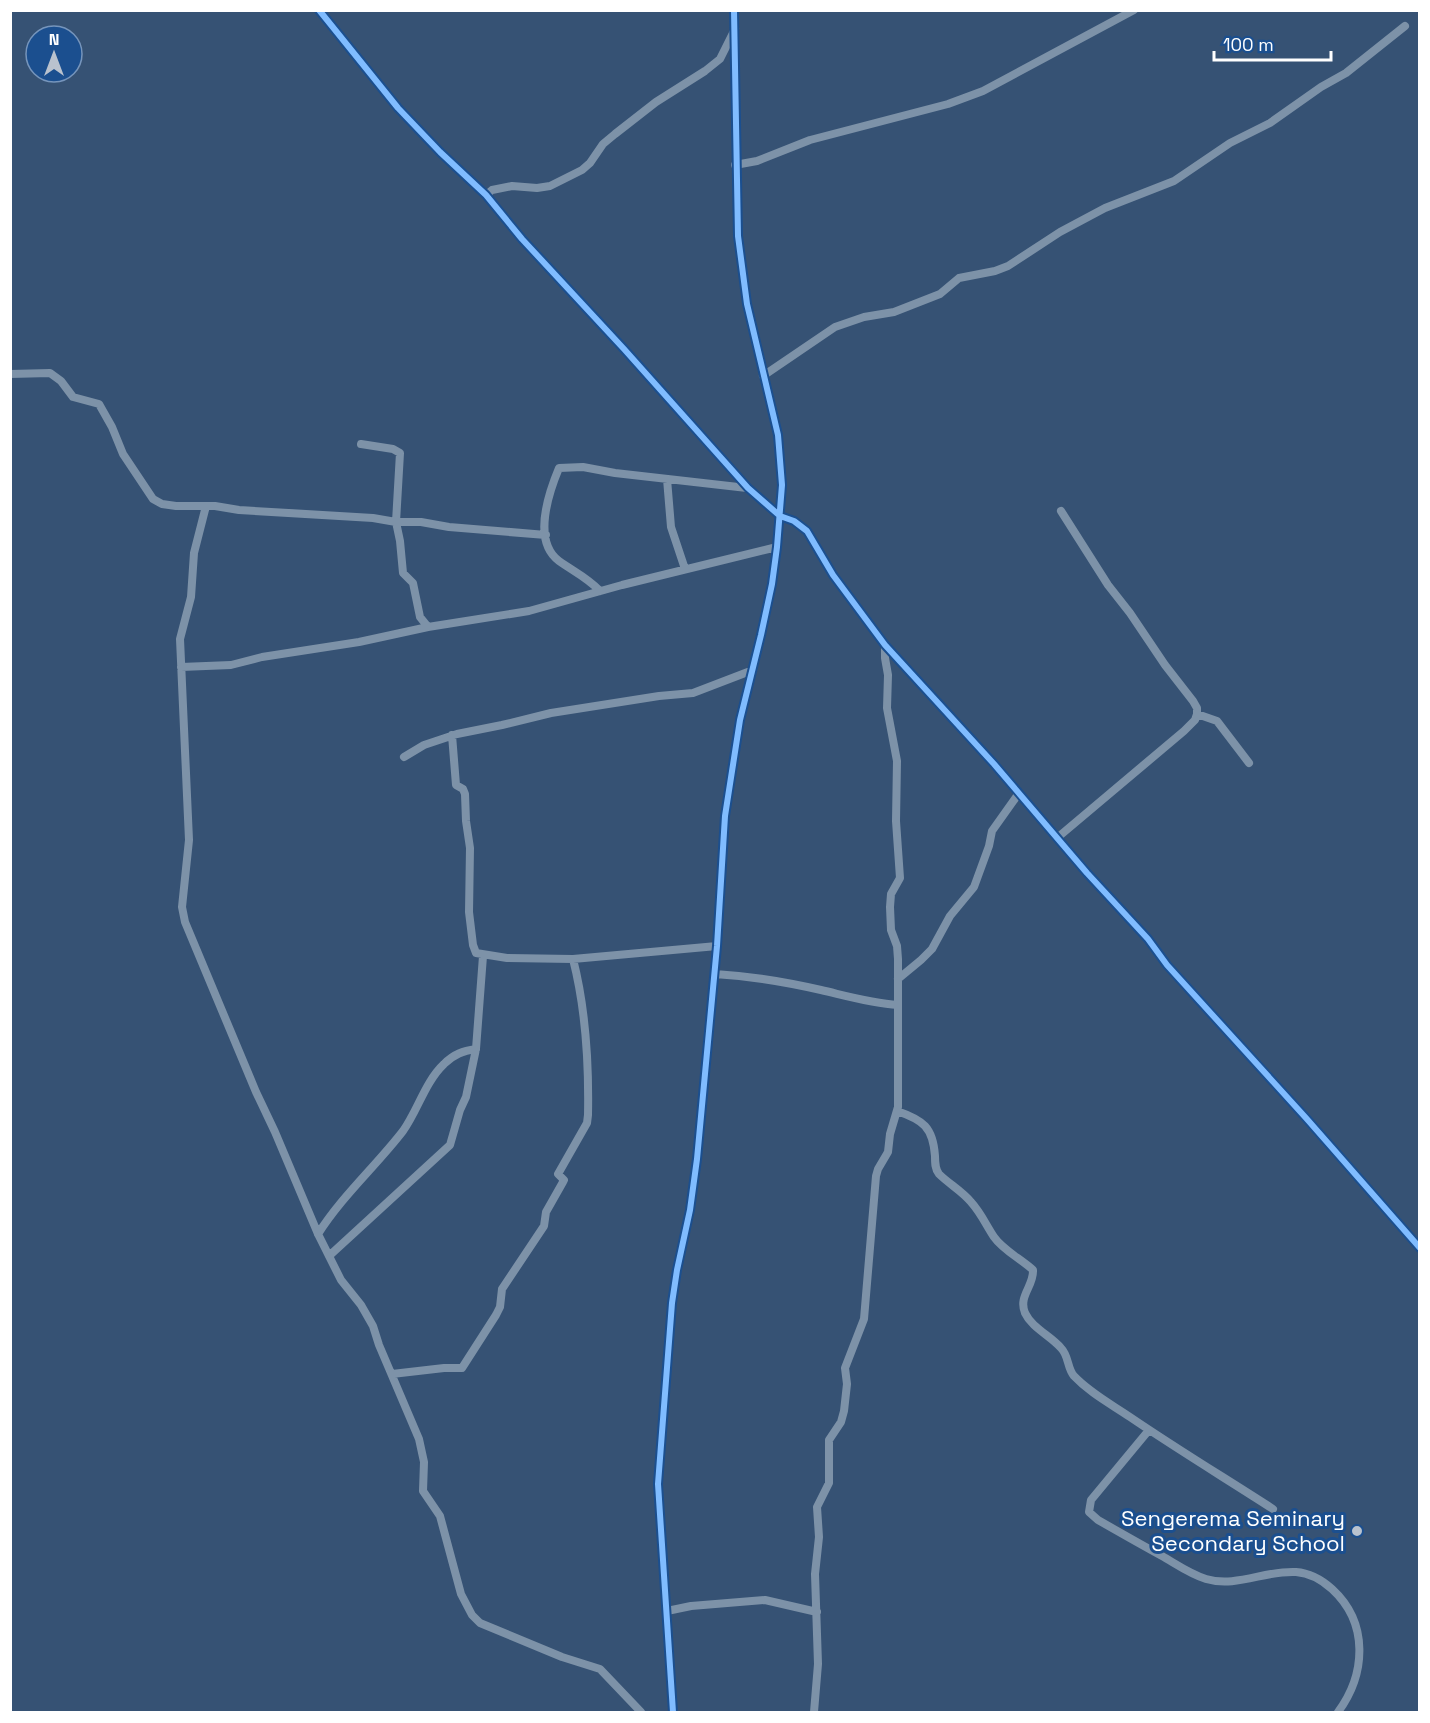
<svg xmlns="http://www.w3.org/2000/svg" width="1430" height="1723" font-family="'Space Grotesk',sans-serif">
	<rect width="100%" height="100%" fill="#365274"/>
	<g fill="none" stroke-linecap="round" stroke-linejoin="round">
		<path stroke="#7d92a8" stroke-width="8" d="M 319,10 L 398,108 L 440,152 L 486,195 L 522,239 L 624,349 L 748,488 L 780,516 L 794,521 L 807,531 L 833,575 L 885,645 L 994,764 L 1087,873 L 1148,939 L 1167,965 L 1306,1118 L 1420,1248
			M 735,165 L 757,161 L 810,140 L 948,104 L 983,91 L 1134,10
			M 486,195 L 492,190 L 512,186 L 537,188 L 550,186 L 582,170 L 590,163 L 603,144 L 615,134 L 656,102 L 705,71 L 720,59 L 735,29
			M 10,374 L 50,373 L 61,381 L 73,397 L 99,404 L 112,427 L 123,454 L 153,499 L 162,504 L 176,506 L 215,506 L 239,510 L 373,518 L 396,522 L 400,541 L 403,573 L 413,583 L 420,617 L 428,627
			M 763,376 L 835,327 L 864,317 L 894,312 L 940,294 L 959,278 L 995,271 L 1008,266 L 1060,232 L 1105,208 L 1174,181 L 1230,143 L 1270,123 L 1321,87 L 1346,73 L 1405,26
			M 361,444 L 393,449 L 400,453 L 396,522 L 421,522 L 449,527 L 546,535
			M 667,479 L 671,527 L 685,569
			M 206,506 L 194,553 L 191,597 L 180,639 L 189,840 L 182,907 L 185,922 L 256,1092 L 275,1132 L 318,1234 L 341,1280 L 361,1305 L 373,1326 L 379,1345 L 419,1439 L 424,1462 L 423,1491 L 440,1516 L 461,1594 L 472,1615 L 480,1623 L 562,1657 L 600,1669 L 641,1712
			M 600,591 C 588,578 573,571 559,561 C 532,541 549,492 559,468 L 583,467 L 615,473 L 747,488
			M 181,667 L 231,665 L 262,657 L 359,642 L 428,627 L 529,611 L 622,585 L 777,547
			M 1197,714 L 1217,721 L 1249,763
			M 452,735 L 456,785 L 463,789 L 465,794 L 466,821 L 470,848 L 469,912 L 473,945 L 476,953 L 507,958 L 573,959 L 717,946
			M 404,757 L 424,745 L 457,734 L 502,725 L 551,713 L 659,696 L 693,693 L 753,670
			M 1057,838 L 1184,731 L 1195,720 L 1197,714 L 1197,708 L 1193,701 L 1165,665 L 1130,613 L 1108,585 L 1061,511
			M 715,974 C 750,976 786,982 821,990 C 847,996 871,1003 898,1005
			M 898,979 L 921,960 L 932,949 L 950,916 L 974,887 L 989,846 L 992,831 L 1019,793
			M 897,1111 C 923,1120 933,1127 935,1156 C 935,1163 935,1169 939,1174 C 949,1184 962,1191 971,1202 C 981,1213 986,1225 994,1237 C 1003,1250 1021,1259 1033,1270 C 1034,1286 1018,1296 1025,1313 C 1032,1328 1051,1336 1061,1348 C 1069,1356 1067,1368 1074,1376 C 1090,1393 1111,1404 1130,1417 C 1177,1449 1225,1478 1273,1509
			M 318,1234 C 342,1196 376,1166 403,1131 C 418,1110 425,1082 444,1064 C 454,1054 463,1051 476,1049
			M 329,1256 L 450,1145 L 460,1110 L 466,1097 L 476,1049 L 483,956
			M 392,1374 L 444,1368 L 462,1368 L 496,1315 L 500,1307 L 502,1289 L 544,1226 L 546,1212 L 563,1182 L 564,1180 L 558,1174 L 587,1123 L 588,1115 C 589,1062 586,1010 573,959
			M 1149,1430 L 1091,1500 L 1089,1512 L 1098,1520 C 1119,1532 1140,1544 1162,1556 C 1176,1564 1190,1574 1206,1579 C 1236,1588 1266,1570 1296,1572 C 1310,1573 1322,1580 1332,1589 C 1369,1623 1366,1674 1338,1712
			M 667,1611 L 691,1606 L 765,1600 L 817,1612
			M 673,1712 L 658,1484 L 672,1303 L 677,1270 L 690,1210 L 697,1159 L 717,946 L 725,816 L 740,720 L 761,635 L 772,584 L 777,547 L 782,485 L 778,435 L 747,304 L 738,236 L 734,10
			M 814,1712 L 818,1664 L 815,1574 L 819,1537 L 817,1507 L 829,1483 L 829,1440 L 841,1422 L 844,1411 L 847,1384 L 845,1368 L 864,1319 L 876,1176 L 878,1169 L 888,1152 L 890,1134 L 898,1107 L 898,959 L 897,946 L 891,930 L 890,907 L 891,894 L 900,878 L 896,821 L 897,761 L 887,708 L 888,675 L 885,658 L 885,645"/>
		<defs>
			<path id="cycleway" d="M 319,10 L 398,108 L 440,152 L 486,195 L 522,239 L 624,349 L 748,488 L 780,516 L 794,521 L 807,531 L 833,575 L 885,645 L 994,764 L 1087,873 L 1148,939 L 1167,965 L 1306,1118 L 1420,1248
				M 673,1712 L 658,1484 L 672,1303 L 677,1270 L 690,1210 L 697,1159 L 717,946 L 725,816 L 740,720 L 761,635 L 772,584 L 777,547 L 782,485 L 778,435 L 747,304 L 738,236 L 734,10"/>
		</defs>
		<use href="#cycleway" stroke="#1b4f8f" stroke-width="10"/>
		<use href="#cycleway" stroke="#80bcff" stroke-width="6"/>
	</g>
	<circle fill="#b9c2ce" stroke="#1b4f8f" stroke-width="2" cx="1357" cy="1531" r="6"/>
	<g text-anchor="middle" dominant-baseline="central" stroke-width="6" stroke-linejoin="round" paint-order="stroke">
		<g font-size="22" fill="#fff" stroke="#1b4f8f" text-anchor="end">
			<text x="1345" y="1518">Sengerema Seminary<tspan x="1345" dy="25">Secondary School</tspan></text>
		</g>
	</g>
	<rect width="1430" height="1723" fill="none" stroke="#ffffff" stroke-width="24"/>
	<g transform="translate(54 54)"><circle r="28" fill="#1b4f8f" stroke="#7695bc" stroke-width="1.5"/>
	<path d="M0-4.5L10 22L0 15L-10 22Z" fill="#b9c2ce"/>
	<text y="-9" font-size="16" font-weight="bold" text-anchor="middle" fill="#ffffff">N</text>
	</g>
	<path d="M1214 51v9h117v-9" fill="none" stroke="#ffffff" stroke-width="3"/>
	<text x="1223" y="51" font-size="18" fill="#ffffff" stroke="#1b4f8f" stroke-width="4.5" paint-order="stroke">100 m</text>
</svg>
